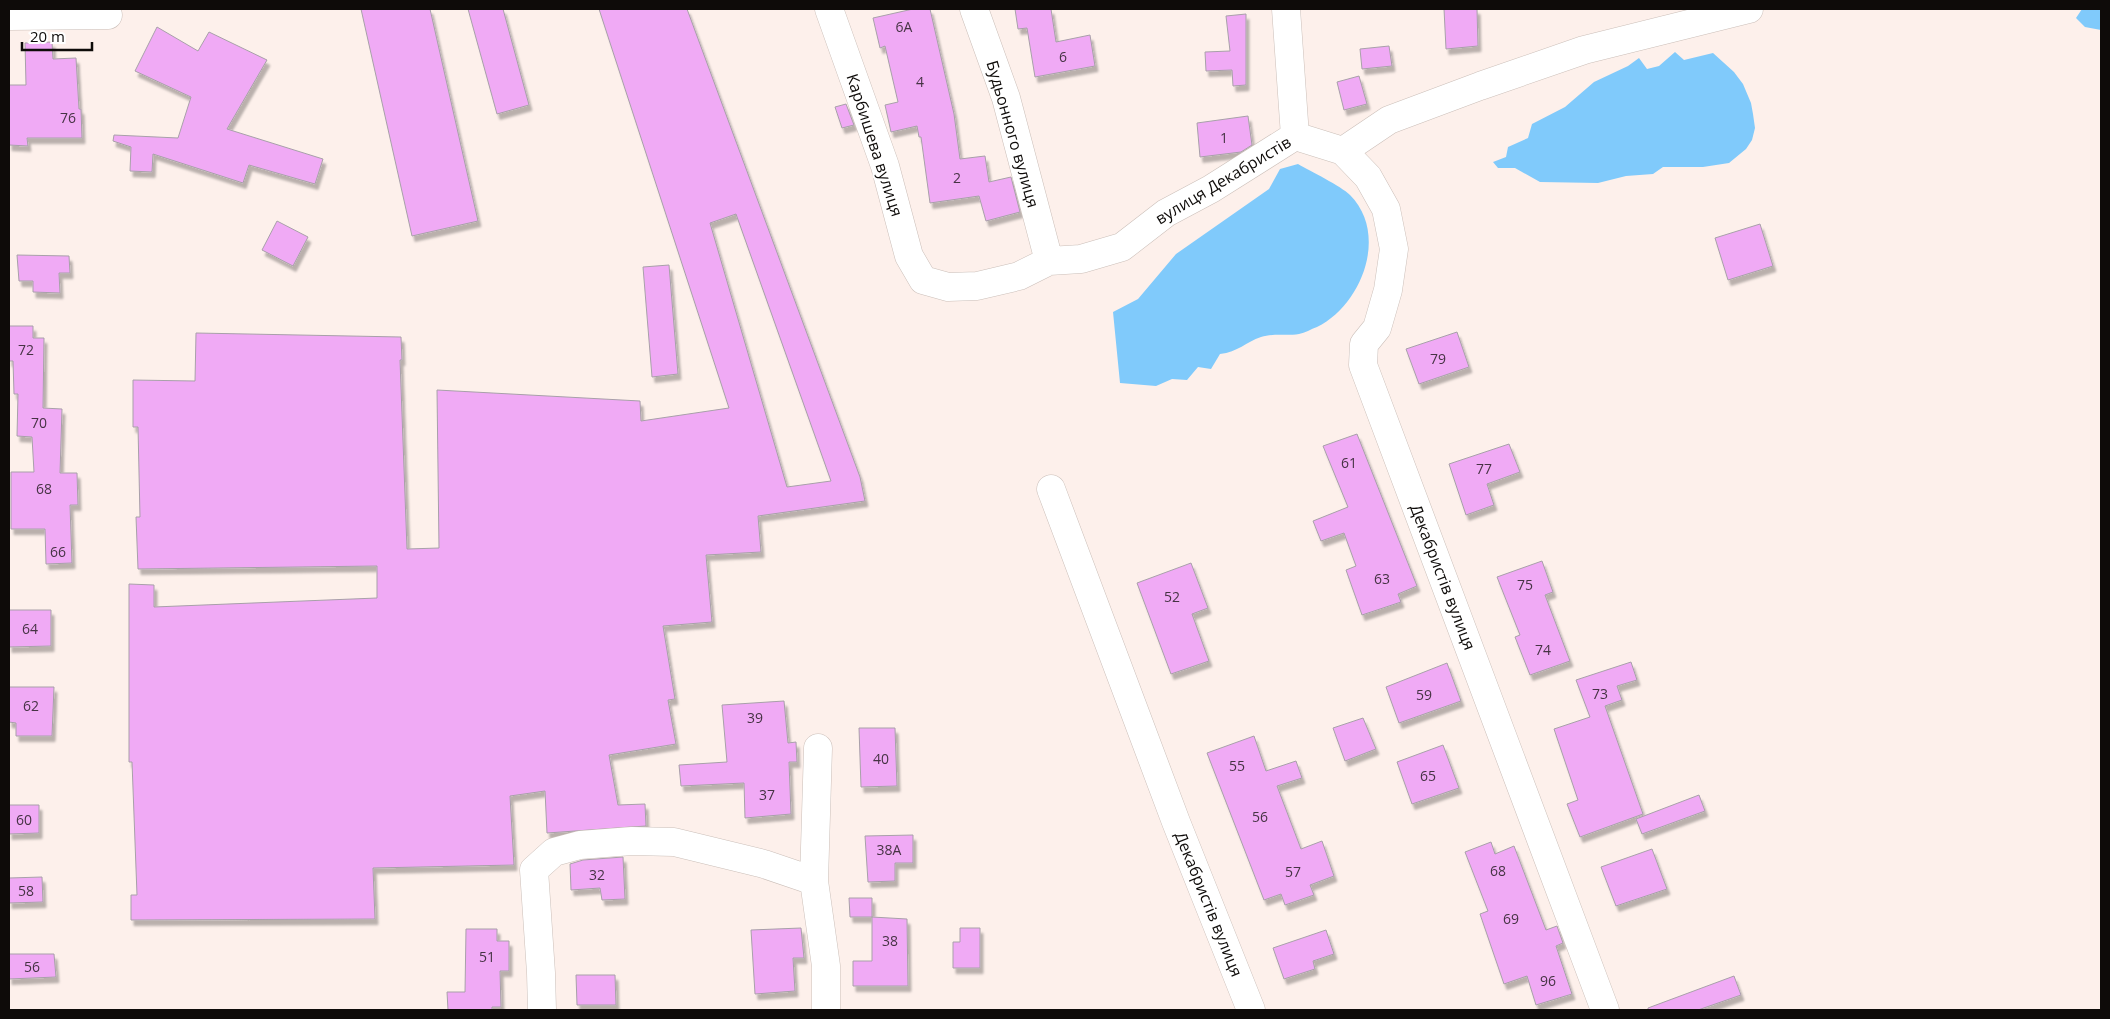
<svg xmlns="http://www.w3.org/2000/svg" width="2110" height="1019" font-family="'Open Sans',sans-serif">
	<defs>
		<filter id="shadow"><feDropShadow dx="3" dy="5.5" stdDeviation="1" flood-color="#0004"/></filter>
	</defs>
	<rect width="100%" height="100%" fill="#fdf0eb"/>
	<path fill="#80cafb" d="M 2082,9 L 2101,9 L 2101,30 L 2085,27 L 2076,18 Z
		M 1675,52 L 1684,60 L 1713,53 L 1734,72 L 1743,84 L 1751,103 L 1753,114 L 1755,128 L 1752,140 L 1746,149 L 1729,163 L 1703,167 L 1663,167 L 1653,174 L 1626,176 L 1598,183 L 1540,182 L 1515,168 L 1498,168 L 1493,162 L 1506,157 L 1508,147 L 1528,138 L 1532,124 L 1565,107 L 1594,82 L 1628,66 L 1639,58 L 1647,69 L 1659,66 Z
		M 1298,164 C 1310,171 1341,186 1350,195 C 1389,234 1362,305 1317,327 C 1311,329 1305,333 1299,334 C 1287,336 1273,333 1261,337 C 1246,342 1238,352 1220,354 L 1211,369 L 1198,367 L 1187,380 L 1172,379 L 1156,386 L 1120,383 L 1113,312 L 1138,299 L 1176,254 L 1269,189 L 1280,169 Z"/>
	<path fill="#f0aaf5" stroke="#a8a0a9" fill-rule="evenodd" filter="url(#shadow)" d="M 361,9 L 430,9 L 478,221 L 412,236 Z
		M 468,9 L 503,9 L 529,105 L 497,114 Z
		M 599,9 L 687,9 L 860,477 L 865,501 L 758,516 L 761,552 L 706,555 L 712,622 L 663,626 L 675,699 L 668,700 L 676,744 L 609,755 L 618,805 L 645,804 L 646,826 L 547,833 L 545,791 L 510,796 L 514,865 L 373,868 L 375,919 L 131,920 L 131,895 L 137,895 L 132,762 L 129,762 L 129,584 L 154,585 L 154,607 L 377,598 L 377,566 L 138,569 L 136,517 L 140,517 L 138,427 L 133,427 L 133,380 L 195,381 L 196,333 L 401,337 L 402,360 L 400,360 L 407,549 L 439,548 L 437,390 L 640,401 L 641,421 L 729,408 ZM 736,214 L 831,481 L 787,487 L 710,223 Z
		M 913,9 L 930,9 L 954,114 L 960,159 L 985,156 L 989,182 L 1011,177 L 1020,212 L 986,221 L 979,196 L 930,203 L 921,137 L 919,137 L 917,126 L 891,132 L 885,105 L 898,102 L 885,46 L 880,48 L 873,18 Z
		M 1015,9 L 1051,9 L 1056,42 L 1090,35 L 1095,66 L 1035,77 L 1027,28 L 1018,29 Z
		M 1444,9 L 1477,9 L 1478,46 L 1446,49 Z
		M 1246,14 L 1246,85 L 1233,86 L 1232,70 L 1206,71 L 1205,52 L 1230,51 L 1226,16 Z
		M 157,27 L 198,51 L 209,32 L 267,60 L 227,129 L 323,159 L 315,184 L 249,165 L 243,183 L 153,154 L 152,172 L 130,171 L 131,147 L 113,141 L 114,135 L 178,138 L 191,97 L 135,71 Z
		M 52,42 L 53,59 L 76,58 L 79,109 L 81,109 L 82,138 L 27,138 L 28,146 L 9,145 L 9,85 L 26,85 L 25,43 Z
		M 1389,46 L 1392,66 L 1362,69 L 1360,49 Z
		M 1359,76 L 1367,104 L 1344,110 L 1337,82 Z
		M 846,104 L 854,125 L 842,128 L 835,107 Z
		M 1248,116 L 1252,145 L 1241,152 L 1200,157 L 1197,123 Z
		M 277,221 L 308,237 L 293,266 L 262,250 Z
		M 1760,224 L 1773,266 L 1728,280 L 1715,238 Z
		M 17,255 L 69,256 L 70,273 L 59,273 L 60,293 L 33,292 L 33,281 L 19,281 Z
		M 669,265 L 678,374 L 652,377 L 643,267 Z
		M 9,326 L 33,326 L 33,338 L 44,338 L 43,408 L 62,409 L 60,473 L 77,473 L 78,505 L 70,505 L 72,563 L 46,564 L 45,529 L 11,529 L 11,472 L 34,472 L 32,437 L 17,436 L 18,394 L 14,394 L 13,361 L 9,361 Z
		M 1457,332 L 1469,367 L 1419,384 L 1406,349 Z
		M 1357,434 L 1417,586 L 1398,594 L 1401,602 L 1362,615 L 1346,570 L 1356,566 L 1344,533 L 1321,541 L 1313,521 L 1348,507 L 1323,446 Z
		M 1509,444 L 1520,472 L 1487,484 L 1494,505 L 1466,515 L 1449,464 Z
		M 1542,561 L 1553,592 L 1545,595 L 1570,661 L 1530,675 L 1515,637 L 1520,635 L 1497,577 Z
		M 1191,563 L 1208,608 L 1192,614 L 1209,661 L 1171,674 L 1137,583 Z
		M 9,610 L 51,610 L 51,646 L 9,647 Z
		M 1631,662 L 1637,680 L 1617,686 L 1622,700 L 1605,706 L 1643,814 L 1580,837 L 1567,804 L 1578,800 L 1554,729 L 1590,717 L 1576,680 Z
		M 1447,663 L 1461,701 L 1399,723 L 1386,687 Z
		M 9,687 L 54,687 L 52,736 L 16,736 L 16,723 L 9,722 Z
		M 784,701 L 788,743 L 796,742 L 797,762 L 789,762 L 791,814 L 745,818 L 744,783 L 681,786 L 679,765 L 727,762 L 722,705 Z
		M 1363,718 L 1376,749 L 1345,761 L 1333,728 Z
		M 859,728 L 895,728 L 897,786 L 861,787 Z
		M 1254,736 L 1266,771 L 1296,761 L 1302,778 L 1277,786 L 1301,849 L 1322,841 L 1334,876 L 1310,885 L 1314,895 L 1285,905 L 1281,894 L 1264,900 L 1207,753 Z
		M 1443,745 L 1459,788 L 1412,804 L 1397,762 Z
		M 1699,795 L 1705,811 L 1642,834 L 1636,819 Z
		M 9,805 L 39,805 L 39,833 L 9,834 Z
		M 913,835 L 913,863 L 895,863 L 895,881 L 868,882 L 865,836 Z
		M 1491,842 L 1495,854 L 1514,846 L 1546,930 L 1557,926 L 1563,943 L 1556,946 L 1572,994 L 1536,1005 L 1527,976 L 1504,984 L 1480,914 L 1488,911 L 1465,852 Z
		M 1652,849 L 1667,889 L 1616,906 L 1601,867 Z
		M 623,857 L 625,899 L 602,900 L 600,888 L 571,890 L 570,864 L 583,860 Z
		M 42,877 L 43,902 L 9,903 L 9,878 Z
		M 849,898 L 872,898 L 872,917 L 850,917 Z
		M 872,917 L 907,919 L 908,986 L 853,986 L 853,961 L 872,961 Z
		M 801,928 L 804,958 L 793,958 L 795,991 L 755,994 L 751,930 Z
		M 960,928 L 980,928 L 980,968 L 953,968 L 953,942 L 960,942 Z
		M 466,929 L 497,929 L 497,941 L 509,941 L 509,971 L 500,971 L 501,1007 L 492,1007 L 492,1010 L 448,1010 L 447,992 L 465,992 Z
		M 1326,930 L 1334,954 L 1313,961 L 1315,969 L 1284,979 L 1273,948 Z
		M 9,954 L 54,954 L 56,977 L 9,979 Z
		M 576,975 L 615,975 L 616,1005 L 577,1005 Z
		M 1734,976 L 1741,995 L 1698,1010 L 1648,1010 L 1648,1008 Z"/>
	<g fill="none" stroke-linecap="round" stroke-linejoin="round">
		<defs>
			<path id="minor" d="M 829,9 L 885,166 L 909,256 L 923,280 L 948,287 L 977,286 L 1019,276 L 1049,261 L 1081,259 L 1122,247 L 1166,213 L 1211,189 L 1295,136 L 1343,151 L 1389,120 L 1480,86 L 1584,50 L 1749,9
				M 974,9 L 1006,98 L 1049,261
				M 1286,9 L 1295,136
				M 9,16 L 108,15
				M 1343,151 L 1368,177 L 1386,209 L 1394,249 L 1388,290 L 1377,328 L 1364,344 L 1363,365 L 1605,1010
				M 1051,489 L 1176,822 L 1251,1010
				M 818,748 L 814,881 L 826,966 L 826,1010
				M 542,1010 L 541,973 L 534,870 L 554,852 L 580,845 L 632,841 L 674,842 L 764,864 L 814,881"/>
		</defs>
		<use href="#minor" stroke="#cbbfb9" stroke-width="29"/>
		<use href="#minor" stroke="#fff" stroke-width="28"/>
	</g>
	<g text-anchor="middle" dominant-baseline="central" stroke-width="4" stroke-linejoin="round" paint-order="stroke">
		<g font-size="14" fill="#463344">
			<text x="904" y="26">6А</text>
			<text x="1063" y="56">6</text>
			<text x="920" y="81">4</text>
			<text x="68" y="117">76</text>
			<text x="1224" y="137">1</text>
			<text x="957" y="177">2</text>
			<text x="26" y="349">72</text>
			<text x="1438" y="358">79</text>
			<text x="39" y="422">70</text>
			<text x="1349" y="462">61</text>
			<text x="1484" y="468">77</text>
			<text x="44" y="488">68</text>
			<text x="58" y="551">66</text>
			<text x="1382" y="578">63</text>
			<text x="1525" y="584">75</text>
			<text x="1172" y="596">52</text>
			<text x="30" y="628">64</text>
			<text x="1543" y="649">74</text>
			<text x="1600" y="693">73</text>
			<text x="1424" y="694">59</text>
			<text x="31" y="705">62</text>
			<text x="755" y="717">39</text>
			<text x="881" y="758">40</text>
			<text x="1237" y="765">55</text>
			<text x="1428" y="775">65</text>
			<text x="767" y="794">37</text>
			<text x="1260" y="816">56</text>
			<text x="24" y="819">60</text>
			<text x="889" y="849">38А</text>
			<text x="1498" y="870">68</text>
			<text x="1293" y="871">57</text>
			<text x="597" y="874">32</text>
			<text x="26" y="890">58</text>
			<text x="1511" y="918">69</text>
			<text x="890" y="940">38</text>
			<text x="487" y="956">51</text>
			<text x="32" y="966">56</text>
			<text x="1548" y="980">96</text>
		</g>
		<g font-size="16" fill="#0e0b09" stroke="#fff">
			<text transform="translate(1013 134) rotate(74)">Будьонного вулиця</text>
			<text transform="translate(875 145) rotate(72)">Карбишева вулиця</text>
			<text transform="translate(1223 180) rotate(-31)">вулиця Декабристів</text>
			<text transform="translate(1443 577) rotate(69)">Декабристів вулиця</text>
			<text transform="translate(1209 904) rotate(68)">Декабристів вулиця</text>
		</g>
	</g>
	<rect width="2110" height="1019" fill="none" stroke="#0e0b09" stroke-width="20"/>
	<path d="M22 42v8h70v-8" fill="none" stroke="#0e0b09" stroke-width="2.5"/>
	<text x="30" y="42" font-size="15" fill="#0e0b09" stroke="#ffffff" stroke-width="4" paint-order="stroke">20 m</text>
</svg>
